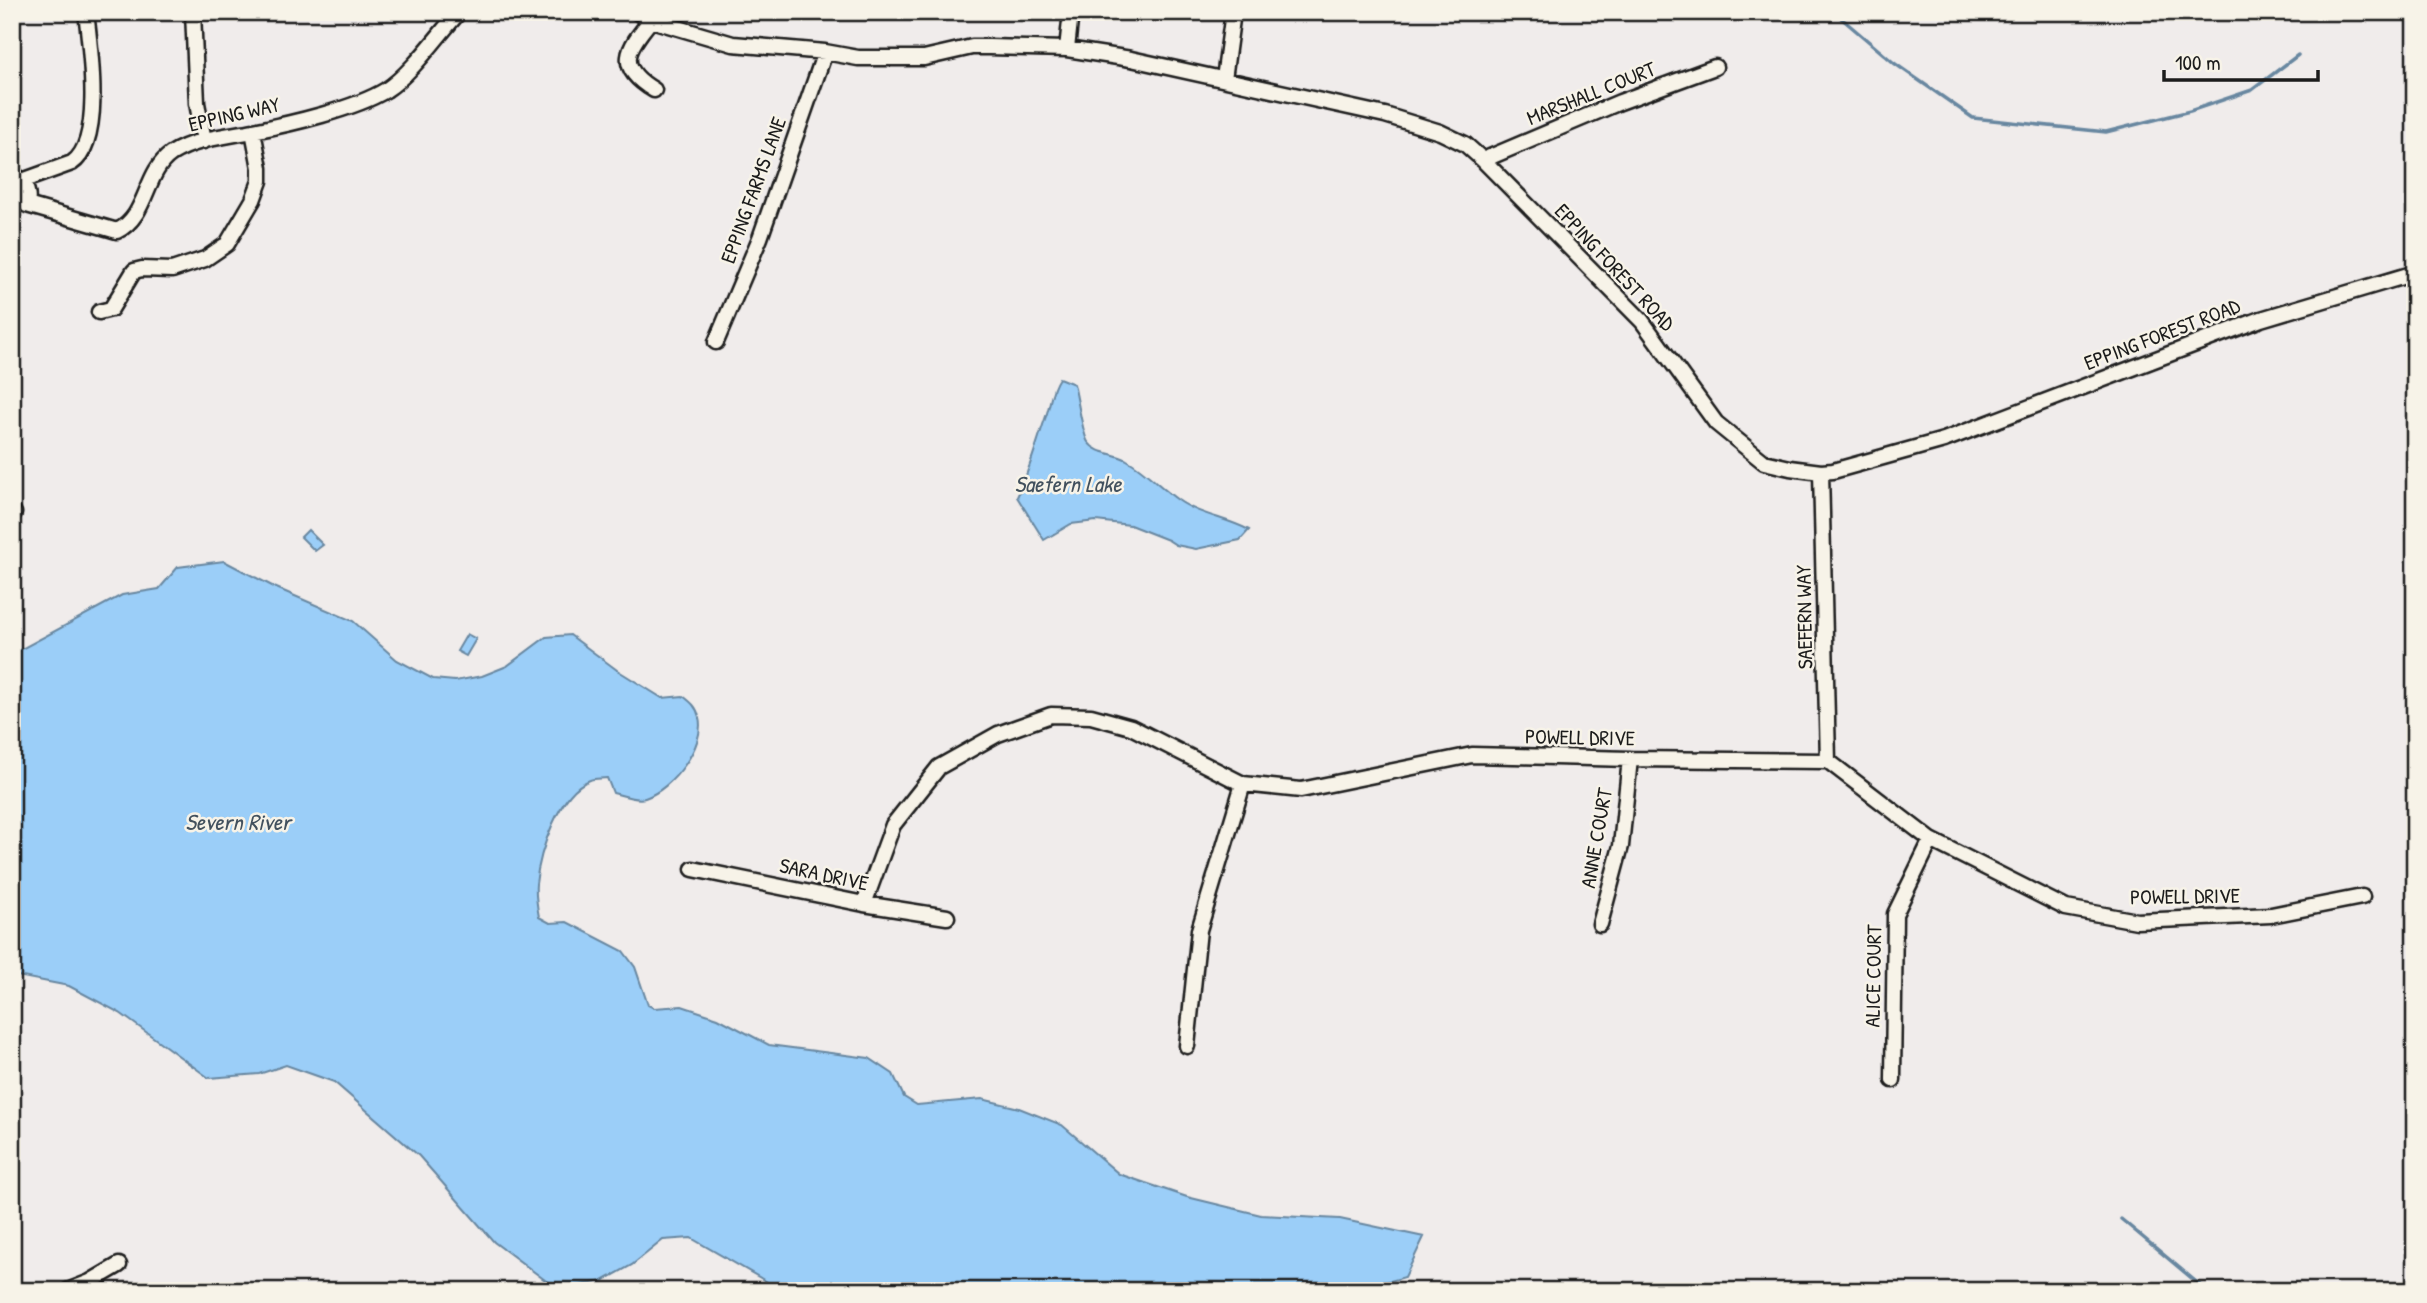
<svg xmlns="http://www.w3.org/2000/svg" width="2427" height="1303" font-family="'Patrick Hand',sans-serif">
	<rect width="100%" height="100%" fill="#f0eceb"/>
	<filter id="ink" filterUnits="userSpaceOnUse"><feTurbulence type="fractalNoise" baseFrequency=".0143" numOctaves="2"/><feDisplacementMap in="SourceGraphic" scale="14" xChannelSelector="R" yChannelSelector="G"/><feConvolveMatrix kernelMatrix="1 2 1 2 8 2 1 2 1" color-interpolation-filters="sRGB"/></filter>
	<g filter="url(#ink)">
		<path fill="#9bcef8" stroke="#6887a0" stroke-width="2" d="M 1059,378 L 1074,384 C 1077,395 1083,436 1088,442 C 1097,455 1114,452 1127,460 C 1146,471 1161,488 1178,500 C 1199,515 1227,518 1249,530 L 1240,540 L 1196,549 L 1176,545 L 1168,540 L 1130,525 L 1096,521 L 1071,524 L 1044,540 L 1017,497 C 1029,472 1036,445 1045,419 C 1051,404 1050,391 1059,378 Z
			M 308,530 L 323,545 L 315,551 L 301,537 Z
			M 224,561 L 274,587 L 353,621 L 397,660 L 433,679 L 455,681 L 482,676 L 507,666 L 546,637 L 570,635 L 617,670 L 662,698 L 683,696 C 691,702 697,707 699,717 C 706,746 672,789 645,798 C 636,801 622,795 613,793 L 607,778 C 602,779 595,778 590,780 C 559,791 539,853 536,884 C 535,894 537,906 539,917 L 550,923 L 567,922 L 623,951 L 635,967 L 648,1005 L 654,1008 L 682,1006 L 718,1018 L 769,1045 L 869,1058 L 893,1074 L 904,1097 L 917,1105 L 982,1099 L 1019,1108 L 1062,1125 L 1119,1174 L 1187,1197 L 1261,1215 L 1340,1219 L 1424,1237 L 1405,1277 L 1354,1291 L 783,1291 L 691,1238 L 663,1240 L 632,1265 L 603,1281 L 557,1289 L 494,1242 L 419,1156 L 334,1082 L 286,1065 L 259,1074 L 209,1078 L 120,1013 L 69,986 L 12,975 L 12,654 L 122,595 L 159,589 L 178,567 Z
			M 467,634 L 476,639 L 466,656 L 457,651 Z"/>
		<g fill="none" stroke-linecap="round" stroke-linejoin="round">
			<path stroke="#6887a0" stroke-width="3.5" d="M 1834,12 L 1894,63 L 1973,118 L 2106,132 L 2190,111 L 2252,90 L 2298,55
				M 2121,1219 L 2207,1291"/>
			<defs>
				<path id="minor" d="M 193,12 L 197,103 L 204,141
					M 637,12 L 651,20 L 733,44 L 825,52 L 858,58 L 924,58 L 972,47 L 989,47 L 1067,49 L 1131,59 L 1385,115 L 1440,132 L 1465,144 L 1483,160 L 1642,321 L 1716,423 L 1764,462 L 1790,468 L 1821,472 L 1833,471 L 1944,440 L 2261,319 L 2415,273
					M 651,20 C 627,49 615,67 654,90
					M 1067,49 L 1071,12
					M 1224,79 L 1233,12
					M 1483,160 L 1620,102 L 1715,67
					M 12,173 C 24,181 30,191 27,205
					M 22,181 L 72,163 C 104,142 90,47 86,12
					M 27,205 L 117,231 C 148,216 144,173 171,154 C 194,139 227,136 253,131 C 290,124 355,109 386,90 C 412,73 438,35 459,12
					M 99,312 L 111,309 L 134,271 L 142,269 L 172,270 L 205,259 L 227,244 L 253,200 L 260,181 L 260,168 L 253,131
					M 716,342 L 760,238 L 825,52
					M 1821,472 L 1828,761
					M 12,512 L 14,513
					M 693,869 L 864,904 L 947,917
					M 864,904 L 893,825 L 939,767 L 998,734 L 1051,715 L 1091,716 L 1131,727 L 1243,784 L 1301,790 L 1472,755 L 1630,759 L 1828,761 L 1931,840 L 2066,908 L 2137,921 L 2271,915 L 2362,897
					M 1600,924 L 1621,846 L 1630,759
					M 1187,1046 L 1199,930 L 1243,784
					M 1893,1080 L 1895,914 L 1931,840
					M 67,1291 L 90,1282 L 119,1265"/>
			</defs>
			<use href="#minor" stroke="#1c1c1c" stroke-width="19"/>
			<use href="#minor" stroke="#f7f3e8" stroke-width="14"/>
		</g>
	</g>
	<g text-anchor="middle" dominant-baseline="central" stroke-width="5" stroke-linejoin="round" paint-order="stroke">
		<g font-size="21" fill="#1c1c1c" stroke="#f7f3e8">
			<text transform="translate(1591 93) rotate(-22)">MARSHALL COURT</text>
			<text transform="translate(234 114) rotate(-13)">EPPING WAY</text>
			<text transform="translate(753 190) rotate(-70)">EPPING FARMS LANE</text>
			<text transform="translate(1615 267) rotate(47)">EPPING FOREST ROAD</text>
			<text transform="translate(2162 334) rotate(-21)">EPPING FOREST ROAD</text>
			<text transform="translate(1804 617) rotate(-91)">SAEFERN WAY</text>
			<text transform="translate(1580 737) rotate(1)">POWELL DRIVE</text>
			<text transform="translate(1596 838) rotate(-80)">ANNE COURT</text>
			<text transform="translate(824 874) rotate(12)">SARA DRIVE</text>
			<text transform="translate(2185 896) rotate(-1)">POWELL DRIVE</text>
			<text transform="translate(1873 976) rotate(-89)">ALICE COURT</text>
		</g>
		<g font-size="23" font-style="italic" fill="#42515e" stroke="#f7f3e8">
			<text x="1068" y="483">Saefern Lake</text>
			<text x="238" y="821">Severn River</text>
		</g>
	</g>
	<rect width="2427" height="1303" fill="none" stroke="#f7f3e8" stroke-width="42"/>
	<rect x="21" y="21" width="2385" height="1261" fill="none" stroke="#1c1c1c" stroke-width="2.5" filter="url(#ink)"/>
	<path d="M2164 70v10h154v-10" fill="none" stroke="#1c1c1c" stroke-width="3.5"/>
	<text x="2175" y="70" font-size="21" fill="#1c1c1c" stroke="#f7f3e8" stroke-width="5" paint-order="stroke">100 m</text>
</svg>
